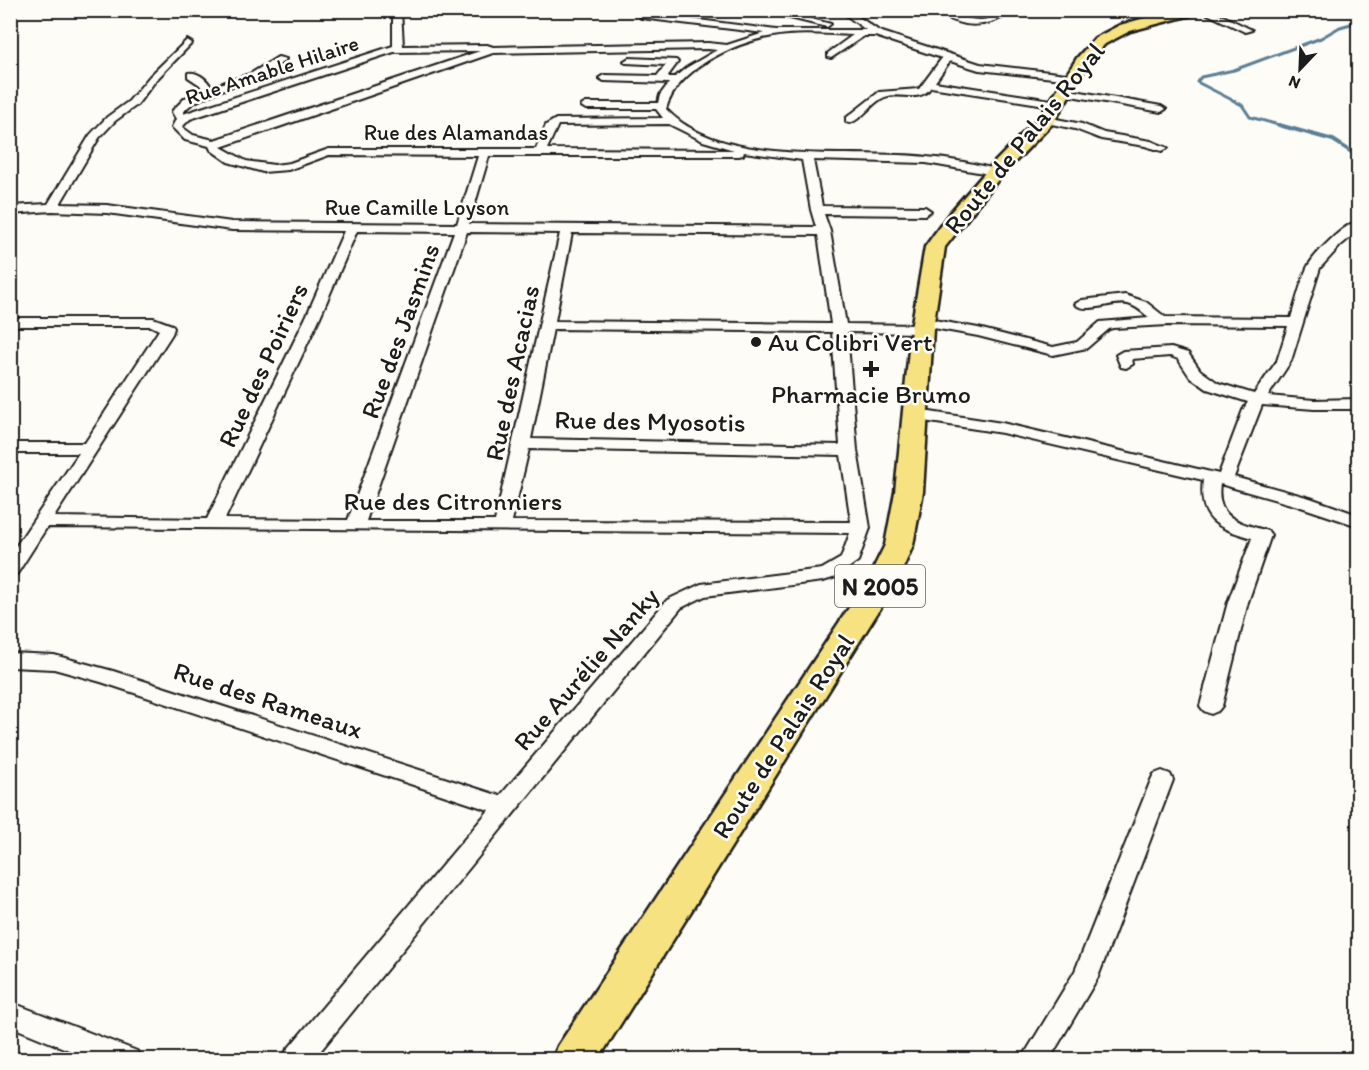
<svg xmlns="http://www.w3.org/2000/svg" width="1369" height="1070" font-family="Itim,sans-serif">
	<rect width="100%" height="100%" fill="#fdfcf7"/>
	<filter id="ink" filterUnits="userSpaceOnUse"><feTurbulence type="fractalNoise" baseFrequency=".0167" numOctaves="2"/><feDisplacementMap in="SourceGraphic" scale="12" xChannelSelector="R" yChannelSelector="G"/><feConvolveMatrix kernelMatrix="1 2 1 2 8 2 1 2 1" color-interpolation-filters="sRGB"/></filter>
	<g filter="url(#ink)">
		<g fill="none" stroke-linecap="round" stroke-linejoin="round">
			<path stroke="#5b7e94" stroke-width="3" d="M 1286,127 L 1250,117 L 1242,105 L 1197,82 L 1201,77 L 1234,70 L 1321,38 L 1340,27 L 1358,22"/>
			<path stroke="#5b7e94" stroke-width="4" d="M 1279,125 L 1333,140 L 1358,156"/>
			<defs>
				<path id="street" d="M 393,10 L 401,10 L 403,46 L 487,45 L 493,47 L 708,43 L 727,45 L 764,33 L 641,18 L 640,16 L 644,13 L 776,30 L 866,30 L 839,10 L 849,10 L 879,31 L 980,64 L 1075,75 L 1077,77 L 1072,80 L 979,70 L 950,61 L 935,82 L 1058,101 L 1063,104 L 1058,107 L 931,87 C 919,104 901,91 885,97 C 872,102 864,118 850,123 L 846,122 L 846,118 L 879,92 L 919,89 L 942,58 L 875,36 L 864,36 L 831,58 L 828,57 L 828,53 L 853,35 C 827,34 799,31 773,36 C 734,43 678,68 666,109 C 722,169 852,148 927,157 C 951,159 976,164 999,170 L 1001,172 L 995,175 L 926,163 L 813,160 L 822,206 L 925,207 L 931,211 L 925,215 L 824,214 L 830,231 L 846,324 L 918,325 L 916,322 L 918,319 L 923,318 L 978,328 L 1053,347 L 1077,342 L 1100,322 L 1149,318 C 1143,312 1136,306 1128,304 C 1113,300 1087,315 1075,304 L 1082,300 L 1125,295 L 1146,302 L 1165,317 L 1291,318 C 1296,302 1300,284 1307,268 C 1313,255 1344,224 1358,221 L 1358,231 L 1341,245 L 1320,268 L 1291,361 L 1268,396 L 1314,400 L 1358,399 L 1358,409 L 1314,409 L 1262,405 L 1234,477 L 1310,498 L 1358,515 L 1358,526 L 1298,506 L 1220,484 C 1215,519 1240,523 1268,531 L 1271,535 L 1248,602 L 1222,706 L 1218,711 L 1211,714 L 1204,711 L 1200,706 L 1228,602 L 1252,538 C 1217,528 1198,520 1203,480 L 1002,433 L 917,420 L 909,415 L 917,410 L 1002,423 L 1219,474 L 1243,410 L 1248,402 L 1207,389 L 1190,377 L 1178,359 L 1170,356 L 1132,359 L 1133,364 L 1126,368 L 1121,367 L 1116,355 L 1123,351 L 1171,348 L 1188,353 L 1200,370 L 1218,383 L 1254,394 L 1277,361 L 1288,326 L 1168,325 L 1113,328 L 1109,329 L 1087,348 L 1053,355 L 978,336 L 928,327 L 927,332 L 922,333 L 847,332 L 857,450 L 870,528 L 858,561 L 836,577 L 823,581 L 705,596 L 681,608 L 313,1060 L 283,1060 L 286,1051 L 489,810 L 101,682 L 54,669 L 10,667 L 10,653 L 54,655 L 113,671 L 500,796 L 667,600 L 701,584 L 822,569 L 841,558 L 850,533 L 47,527 L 17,574 L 10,576 L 10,555 L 79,453 L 10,453 L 10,443 L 85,443 L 159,330 L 151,326 L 10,326 L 10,318 L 153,318 L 172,325 L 174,328 L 172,334 L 54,517 L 207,519 L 306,317 L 344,231 L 232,230 L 107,213 L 52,211 L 10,214 L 10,206 L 48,204 L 90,135 L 107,117 L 129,101 L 150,76 L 187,40 L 192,43 L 190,45 L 156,80 L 137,105 L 115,121 L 99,138 L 60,204 L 107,205 L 232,222 L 457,224 L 478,156 L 329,155 L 288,170 L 263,172 L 228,162 L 211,150 L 209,146 L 185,140 L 172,127 L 176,119 L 172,112 L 173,110 L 185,98 L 203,90 L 200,85 L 188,77 L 188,73 C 197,71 207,79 211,87 L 250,74 L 278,57 L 286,59 C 264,81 188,95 183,114 L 393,46 ZM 708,49 L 717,50 L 686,68 L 675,77 L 667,77 L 678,62 L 676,60 L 629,58 L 624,61 L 626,63 L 666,65 L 657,76 L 604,75 L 599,78 L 604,81 L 669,83 L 660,95 L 658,103 L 586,103 L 581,106 L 586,109 L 656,109 L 663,118 L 556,119 L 546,125 L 536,149 L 329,149 L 290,163 L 274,165 L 246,161 L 221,147 L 493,53 ZM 480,51 L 214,140 L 193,135 L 182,127 L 190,119 L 394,52 ZM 669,124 L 703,141 L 734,150 L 547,149 L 558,125 ZM 744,152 L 802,160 L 811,210 L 816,227 L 469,224 L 489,156 L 739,156 L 743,155 ZM 357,231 L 454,232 L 348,520 L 225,519 L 320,317 ZM 467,232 L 560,233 L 495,521 L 366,521 ZM 572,233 L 818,235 L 831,324 L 555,321 ZM 553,329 L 832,332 L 840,445 L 531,439 ZM 529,449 L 841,455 L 851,522 L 512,521 Z
					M 757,10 L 776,10 L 831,24 L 827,27 Z
					M 934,10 C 950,10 964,20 980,20 C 994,20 1001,10 1016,10 C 988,28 963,31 934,10 Z
					M 1199,10 L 1211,10 L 1252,30 L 1245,32 Z
					M 1064,89 L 1161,106 L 1166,109 L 1161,112 L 1060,94 L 1059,92 Z
					M 1046,117 L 1082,124 L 1104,133 L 1151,141 L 1168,148 L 1162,151 L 1145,146 L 1101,139 L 1075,129 L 1042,122 L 1042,118 Z
					M 1162,771 L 1170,774 L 1173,780 L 1098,977 L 1049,1060 L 1021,1060 L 1075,971 L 1151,780 L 1154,774 Z
					M 10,1002 L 137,1051 L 140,1060 L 93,1060 L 10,1026 Z"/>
				<path id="primary" d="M 1173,10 L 1200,10 L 1199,13 L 1130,31 L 1105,44 L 1090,60 L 1054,122 L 1001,176 L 945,247 L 933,329 L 923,492 L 913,545 L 898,580 L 598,1060 L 552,1060 L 558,1046 L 868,579 L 885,545 L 895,492 L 911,329 L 925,247 L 948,215 L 989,168 L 1042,114 L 1077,58 L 1095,38 L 1120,25 Z"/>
			</defs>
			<use href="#street" stroke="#1c1c1c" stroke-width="4"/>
			<use href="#primary" stroke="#1c1c1c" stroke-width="5"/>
			<use href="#street" fill="#fdfcf7" fill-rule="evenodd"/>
			<use href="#primary" fill="#f7e281" fill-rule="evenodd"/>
		</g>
	</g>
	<g fill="#1c1c1c" stroke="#fdfcf7" stroke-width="2">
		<circle cx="756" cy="342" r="6"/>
		<path d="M868 360h6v6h6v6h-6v6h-6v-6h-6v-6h6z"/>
	</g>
	<g text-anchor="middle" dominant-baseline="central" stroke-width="5" stroke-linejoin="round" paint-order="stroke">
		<g font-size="22" fill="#1c1c1c" stroke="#fdfcf7">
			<text transform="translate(272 70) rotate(-18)">Rue Amable Hilaire</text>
			<text x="456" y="132">Rue des Alamandas</text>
			<text x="417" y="207">Rue Camille Loyson</text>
		</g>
		<rect fill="#fdfcf7" stroke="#605f5e" stroke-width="1.5" x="835" y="565" width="90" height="42" rx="4.5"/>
		<g font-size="24" font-weight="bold" fill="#1c1c1c">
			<text x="880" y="586">N 2005</text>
		</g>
		<g font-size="26" fill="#1c1c1c" stroke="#fdfcf7">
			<text transform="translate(1024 138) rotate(-51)">Route de Palais Royal</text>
			<text transform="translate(400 331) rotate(-70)">Rue des Jasmins</text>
			<text transform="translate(263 365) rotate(-65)">Rue des Poiriers</text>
			<text transform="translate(512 373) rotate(-78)">Rue des Acacias</text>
			<text transform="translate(650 421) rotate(1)">Rue des Myosotis</text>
			<text x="453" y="501">Rue des Citronniers</text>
			<text transform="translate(586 669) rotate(-49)">Rue Aurélie Nanky</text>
			<text transform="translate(268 700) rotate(18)">Rue des Rameaux</text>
			<text transform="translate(783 736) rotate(-57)">Route de Palais Royal</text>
		</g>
		<g font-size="26" fill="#1c1c1c" stroke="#fdfcf7" text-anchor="start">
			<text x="768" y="342">Au Colibri Vert</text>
			<text x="871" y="394" text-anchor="middle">Pharmacie Brumo</text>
		</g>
	</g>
	<rect width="1369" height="1070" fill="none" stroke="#fdfcf7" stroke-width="36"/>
	<rect x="18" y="18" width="1333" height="1034" fill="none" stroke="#1c1c1c" stroke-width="2" filter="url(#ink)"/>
	<g transform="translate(1300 69) rotate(203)" stroke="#fdfcf7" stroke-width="4.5" paint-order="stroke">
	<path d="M0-4.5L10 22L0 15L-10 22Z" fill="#1c1c1c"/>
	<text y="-9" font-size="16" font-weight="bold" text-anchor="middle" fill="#1c1c1c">N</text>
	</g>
</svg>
